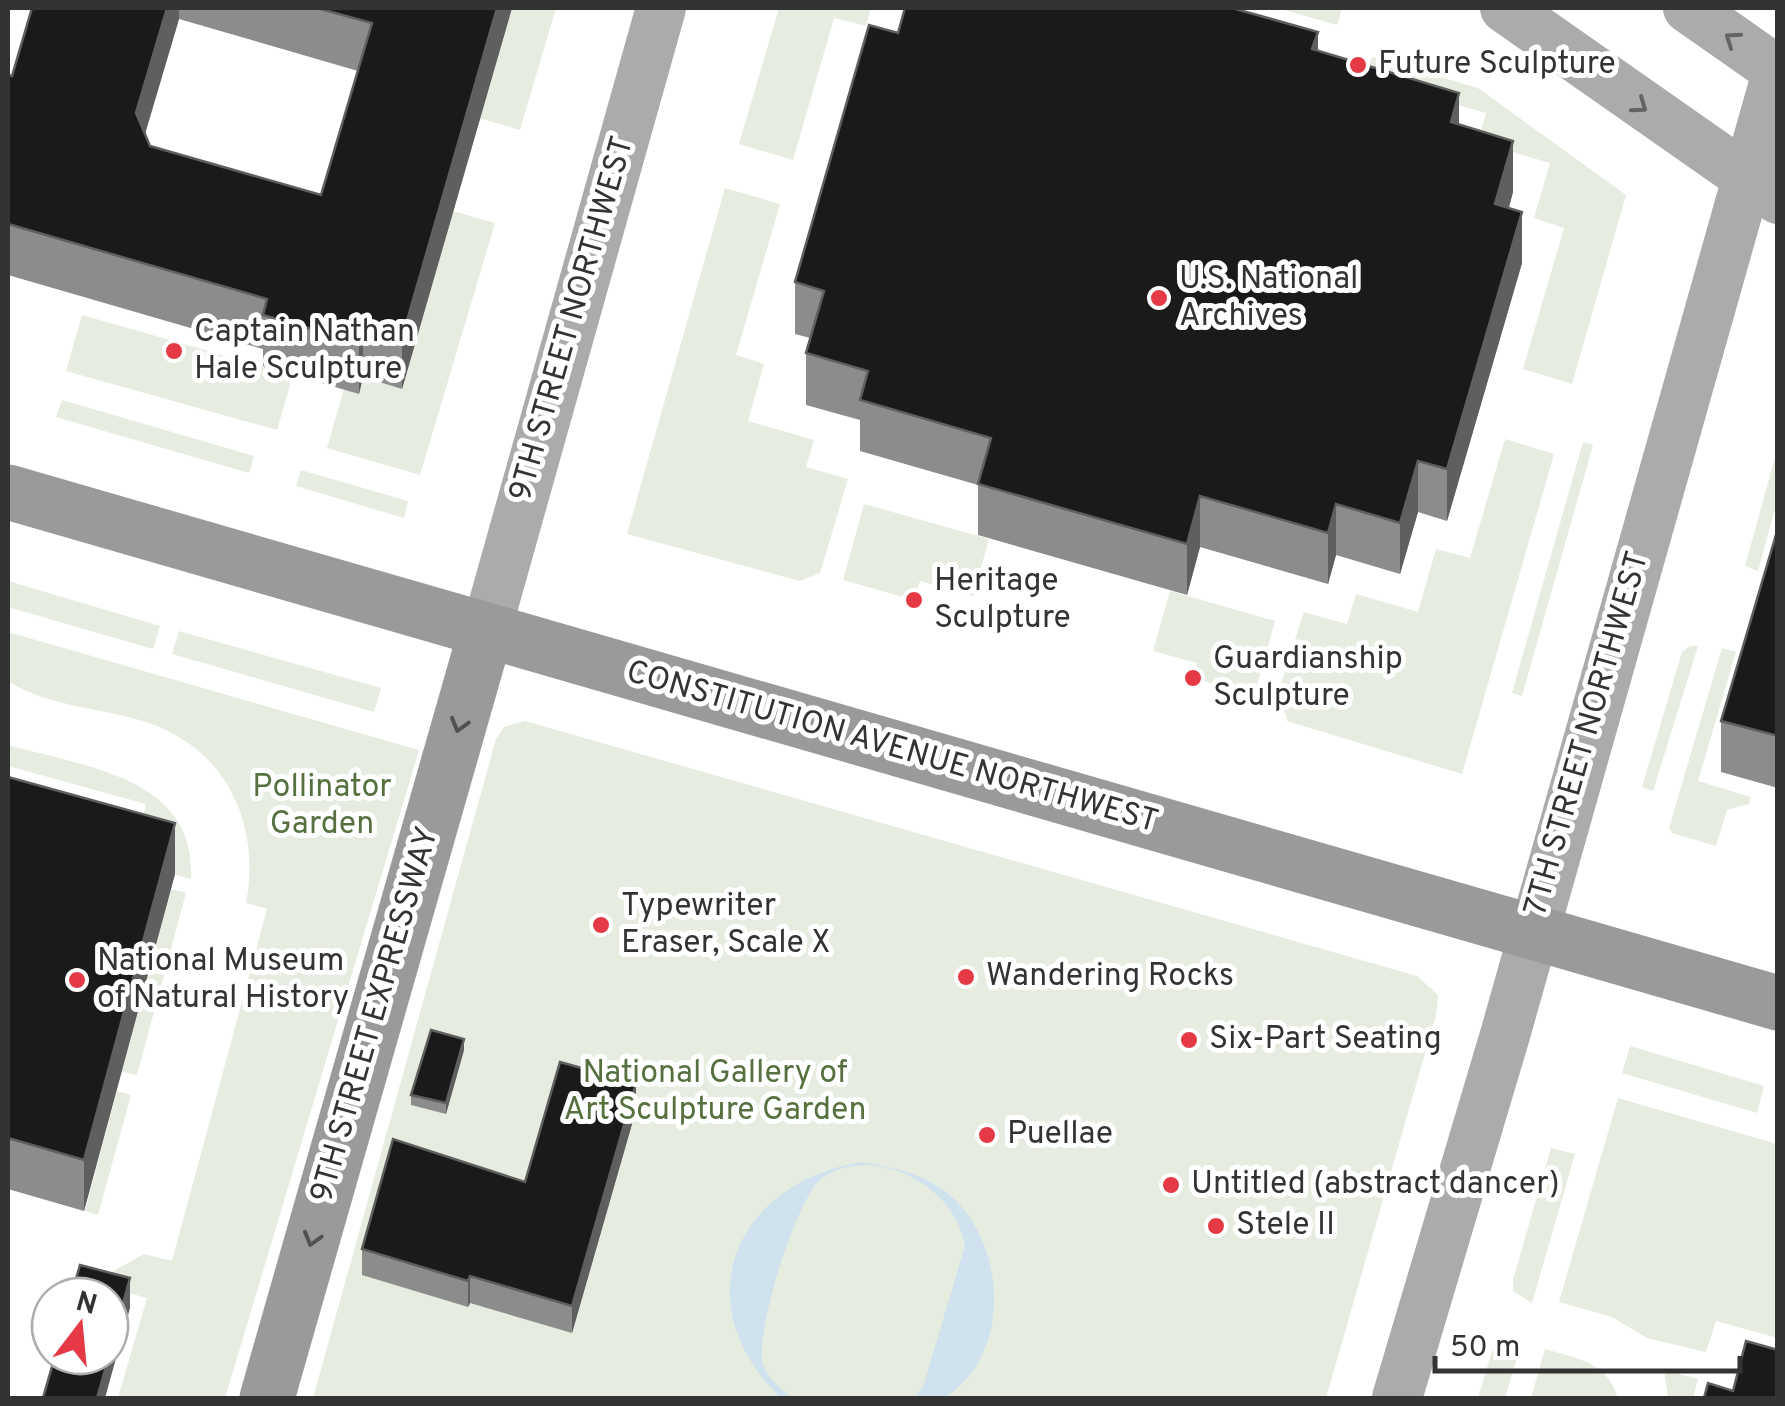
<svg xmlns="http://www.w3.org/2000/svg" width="1785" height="1406" font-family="Overpass,sans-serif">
	<rect width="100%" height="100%" fill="#fff"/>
	<path fill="#e6ecdf" d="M 512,8 L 556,8 L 520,130 L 479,118 Z
		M 779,8 L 871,8 L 866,26 L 834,18 L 793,160 L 739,144 Z
		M 1277,8 L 1342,8 L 1337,25 Z
		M 1372,57 L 1478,88 L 1626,195 L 1572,384 L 1523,369 L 1564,228 L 1534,218 L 1550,163 L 1478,142 L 1486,113 L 1366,78 Z
		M 725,188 L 780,204 L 736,355 L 764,364 L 748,421 L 814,440 L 806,467 L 848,479 L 820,573 L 800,581 L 627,534 Z
		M 453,211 L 495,223 L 420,475 L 327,448 L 344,389 L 359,394 L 363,377 L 402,389 Z
		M 82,315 L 293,375 L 277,430 L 66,371 Z
		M 62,400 L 254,456 L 249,473 L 56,417 Z
		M 1505,439 L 1554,454 L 1462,774 L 1287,721 L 1286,714 L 1274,706 L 1304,612 L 1347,624 L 1356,594 L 1418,612 L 1436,549 L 1470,558 Z
		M 1583,442 L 1593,445 L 1522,696 L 1512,693 Z
		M 1777,450 L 1777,502 L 1758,571 L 1745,566 Z
		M 301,470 L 408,501 L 404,518 L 296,486 Z
		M 864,504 L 989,539 L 973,596 L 920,581 L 914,600 L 843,580 Z
		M 8,581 L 160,626 L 153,649 L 8,607 Z
		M 1170,591 L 1275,621 L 1254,696 L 1193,678 L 1197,663 L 1153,651 Z
		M 179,631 L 381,688 L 374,712 L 172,654 Z
		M 8,632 L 419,750 L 225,1398 L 118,1398 L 147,1298 L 92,1283 L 144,1254 L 172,1261 L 267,909 L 246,903 C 261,825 227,750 149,723 C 104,708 48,707 8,681 Z
		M 1690,646 L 1698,646 L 1653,791 L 1642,787 L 1682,652 Z
		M 1722,648 L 1736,652 L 1698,781 L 1751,797 L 1749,804 L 1727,810 L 1716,846 L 1672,833 L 1669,828 Z
		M 525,721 L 1417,976 L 1438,995 L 1436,1015 L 1326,1398 L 313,1398 L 496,739 L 504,727 Z
		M 8,745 C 84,767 196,776 191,879 L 132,862 L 146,804 L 8,766 Z
		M 171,889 L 186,893 L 137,1075 L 122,1072 Z
		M 1630,1046 L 1764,1086 L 1757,1113 L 1622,1073 Z
		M 117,1091 L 131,1095 L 98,1215 L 85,1211 Z
		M 1618,1098 L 1777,1144 L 1777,1338 L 1716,1321 L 1706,1352 L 1647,1338 L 1612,1317 L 1559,1302 Z
		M 1551,1148 L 1575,1154 L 1532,1303 L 1513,1291 L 1513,1280 Z
		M 1499,1343 L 1521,1344 L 1505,1398 L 1478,1398 L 1492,1351 Z
		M 1545,1349 C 1579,1359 1607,1362 1618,1398 L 1531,1398 Z
		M 1664,1370 L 1698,1379 L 1693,1398 L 1668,1398 Z"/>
	<path fill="#cfe2ee" d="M 862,1162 C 891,1167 917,1172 942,1189 C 1007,1235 1015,1354 944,1398 L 914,1398 L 923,1387 L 965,1246 C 956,1185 873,1143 822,1178 C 797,1196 754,1334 763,1364 C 767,1378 782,1390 793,1398 L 781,1398 C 684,1304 733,1183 862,1162 Z"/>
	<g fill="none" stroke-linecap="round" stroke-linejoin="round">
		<path stroke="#ababab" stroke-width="50" d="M 1505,8 L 1778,199
			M 1688,8 L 1778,71
			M 486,631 L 661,8
			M 1397,1398 L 1505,1035 L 1778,69"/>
		<path stroke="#9a9a9a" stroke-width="55" d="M 8,492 L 1778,1003
			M 267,1398 L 486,631"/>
	</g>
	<path fill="#8c8c8c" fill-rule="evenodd" d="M 32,8 L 512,8 L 402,389 L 363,377 L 359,394 L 263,366 L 263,349 L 8,275 L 8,75 L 12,76 ZM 179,19 L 358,71 L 321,195 L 150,146 L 145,134 Z
		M 898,33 L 1318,51 L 1459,125 L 1513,192 L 1509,208 L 1522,263 L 1447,521 L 1418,512 L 1400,574 L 1336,555 L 1328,584 L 1200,547 L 1187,595 L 978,535 L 978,485 L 860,451 L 860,420 L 806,405 L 806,353 L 810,338 L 795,334 L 795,282 Z
		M 1778,528 L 1778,788 L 1721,772 L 1721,721 Z
		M 8,777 L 175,874 L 84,1211 L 8,1189 Z
		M 464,1050 L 446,1114 L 411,1105 L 411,1095 Z
		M 636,1110 L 572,1333 L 470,1303 L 468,1307 L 362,1275 L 362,1249 L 525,1182 Z"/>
	<path fill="#5f5f5f" d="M 167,8 L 179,8 L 179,19 L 136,164 L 136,113 Z
		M 497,8 L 512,8 L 402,389 L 402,338 Z
		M 1318,32 L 1318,83 L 1312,49 Z
		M 1459,93 L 1459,144 L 1451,122 Z
		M 1513,141 L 1513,192 L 1495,255 L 1495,204 Z
		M 1522,212 L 1522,263 L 1447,521 L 1447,469 Z
		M 363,326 L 363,377 L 359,394 L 359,343 Z
		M 1418,461 L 1418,512 L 1400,574 L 1400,523 Z
		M 1200,496 L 1200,547 L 1187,595 L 1187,544 Z
		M 1336,504 L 1336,555 L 1328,584 L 1328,533 Z
		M 175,823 L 175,874 L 84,1211 L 84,1160 Z
		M 464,1039 L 464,1050 L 446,1114 L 446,1103 Z
		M 636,1083 L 636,1110 L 572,1333 L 572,1306 Z
		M 470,1276 L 470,1303 L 468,1307 L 468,1281 Z
		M 130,1278 L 130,1308 L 105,1398 L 97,1398 L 109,1356 L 110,1356 Z"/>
	<path fill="#1a1a1a" stroke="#5f5f5f" stroke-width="2.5" d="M 32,8 L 167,8 L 136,113 L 150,146 L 321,195 L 372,23 L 317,8 L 497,8 L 402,338 L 363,326 L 359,343 L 263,315 L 267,299 L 8,224 L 8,75 L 12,76 Z
		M 905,8 L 1232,8 L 1318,32 L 1312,49 L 1459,93 L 1451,122 L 1513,141 L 1495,204 L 1522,212 L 1447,469 L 1418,461 L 1400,523 L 1336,504 L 1328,533 L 1200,496 L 1187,544 L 978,484 L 991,438 L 860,400 L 868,371 L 806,353 L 824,291 L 795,282 L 869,25 L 898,33 Z
		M 1778,528 L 1778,736 L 1721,721 Z
		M 8,777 L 175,823 L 84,1160 L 8,1138 Z
		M 431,1030 L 464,1039 L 446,1103 L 411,1095 Z
		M 560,1062 L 636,1083 L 572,1306 L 470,1276 L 468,1281 L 362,1249 L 393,1139 L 525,1182 Z
		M 80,1265 L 130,1278 L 110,1351 L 110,1296 L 71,1296 Z
		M 1746,1341 L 1778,1350 L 1778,1398 L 1704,1398 L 1708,1383 L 1733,1391 Z
		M 55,1356 L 109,1356 L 97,1398 L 43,1398 Z"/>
	<defs><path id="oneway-chevron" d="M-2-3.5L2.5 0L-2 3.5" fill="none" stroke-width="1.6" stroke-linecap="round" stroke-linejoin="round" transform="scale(2.5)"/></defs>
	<g stroke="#636363">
		<use href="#oneway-chevron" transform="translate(1732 39) rotate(-145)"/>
		<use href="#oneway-chevron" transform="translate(1640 106) rotate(36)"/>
	</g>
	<g stroke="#525252">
		<use href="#oneway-chevron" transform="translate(459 725) rotate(106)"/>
		<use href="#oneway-chevron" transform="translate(312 1239) rotate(106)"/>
	</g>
	<g fill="#e63946" stroke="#fff" stroke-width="4">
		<circle cx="1358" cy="65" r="10"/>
		<circle cx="1159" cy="298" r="10"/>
		<circle cx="174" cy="351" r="10"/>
		<circle cx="914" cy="600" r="10"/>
		<circle cx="1193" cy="678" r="10"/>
		<circle cx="601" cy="925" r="10"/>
		<circle cx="966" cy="977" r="10"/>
		<circle cx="77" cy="980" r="10"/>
		<circle cx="1189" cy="1040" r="10"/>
		<circle cx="987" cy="1135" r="10"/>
		<circle cx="1171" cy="1185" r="10"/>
		<circle cx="1216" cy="1226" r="10"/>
	</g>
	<g text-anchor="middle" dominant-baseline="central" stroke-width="10" stroke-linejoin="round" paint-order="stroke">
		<g font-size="32" fill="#333" stroke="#fff" text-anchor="start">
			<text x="1378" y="65">Future Sculpture</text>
			<text x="1179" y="280">U.S. National<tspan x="1179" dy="37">Archives</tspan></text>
			<text x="194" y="333">Captain Nathan<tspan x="194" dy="37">Hale Sculpture</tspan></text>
			<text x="934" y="582">Heritage<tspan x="934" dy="37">Sculpture</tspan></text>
			<text x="1213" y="660">Guardianship<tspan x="1213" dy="37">Sculpture</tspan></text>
			<text x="621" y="907">Typewriter<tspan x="621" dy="37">Eraser, Scale X</tspan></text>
			<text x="97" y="962">National Museum<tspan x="97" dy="37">of Natural History</tspan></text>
			<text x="986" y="977">Wandering Rocks</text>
			<text x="1209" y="1040">Six-Part Seating</text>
			<text x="1007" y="1135">Puellae</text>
			<text x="1191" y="1185">Untitled (abstract dancer)</text>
			<text x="1236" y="1226">Stele II</text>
		</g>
		<g font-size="32" fill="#333" stroke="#fff">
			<text transform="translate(573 319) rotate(-74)">9TH STREET NORTHWEST</text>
			<text transform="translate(1588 734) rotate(-74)">7TH STREET NORTHWEST</text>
			<text transform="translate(892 748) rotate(16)">CONSTITUTION AVENUE NORTHWEST</text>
			<text transform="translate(376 1015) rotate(-74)">9TH STREET EXPRESSWAY</text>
		</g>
		<g font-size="32" fill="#56703f" stroke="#fff">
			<text x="322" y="788">Pollinator<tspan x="322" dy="37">Garden</tspan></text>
			<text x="715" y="1074">National Gallery of<tspan x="715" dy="37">Art Sculpture Garden</tspan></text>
		</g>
	</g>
	<rect width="1785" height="1406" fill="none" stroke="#333333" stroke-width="20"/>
	<g transform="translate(80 1326) rotate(16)"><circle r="48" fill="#ffffff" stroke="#adadad" stroke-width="2.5"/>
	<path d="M0-8L18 38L0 25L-18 38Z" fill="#e63946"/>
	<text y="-15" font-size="28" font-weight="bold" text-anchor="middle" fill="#333333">N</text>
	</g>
	<path d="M1435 1356v15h305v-15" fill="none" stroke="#333333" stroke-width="5"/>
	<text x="1450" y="1356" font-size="30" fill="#333333" stroke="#ffffff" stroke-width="8" paint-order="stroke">50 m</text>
</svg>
